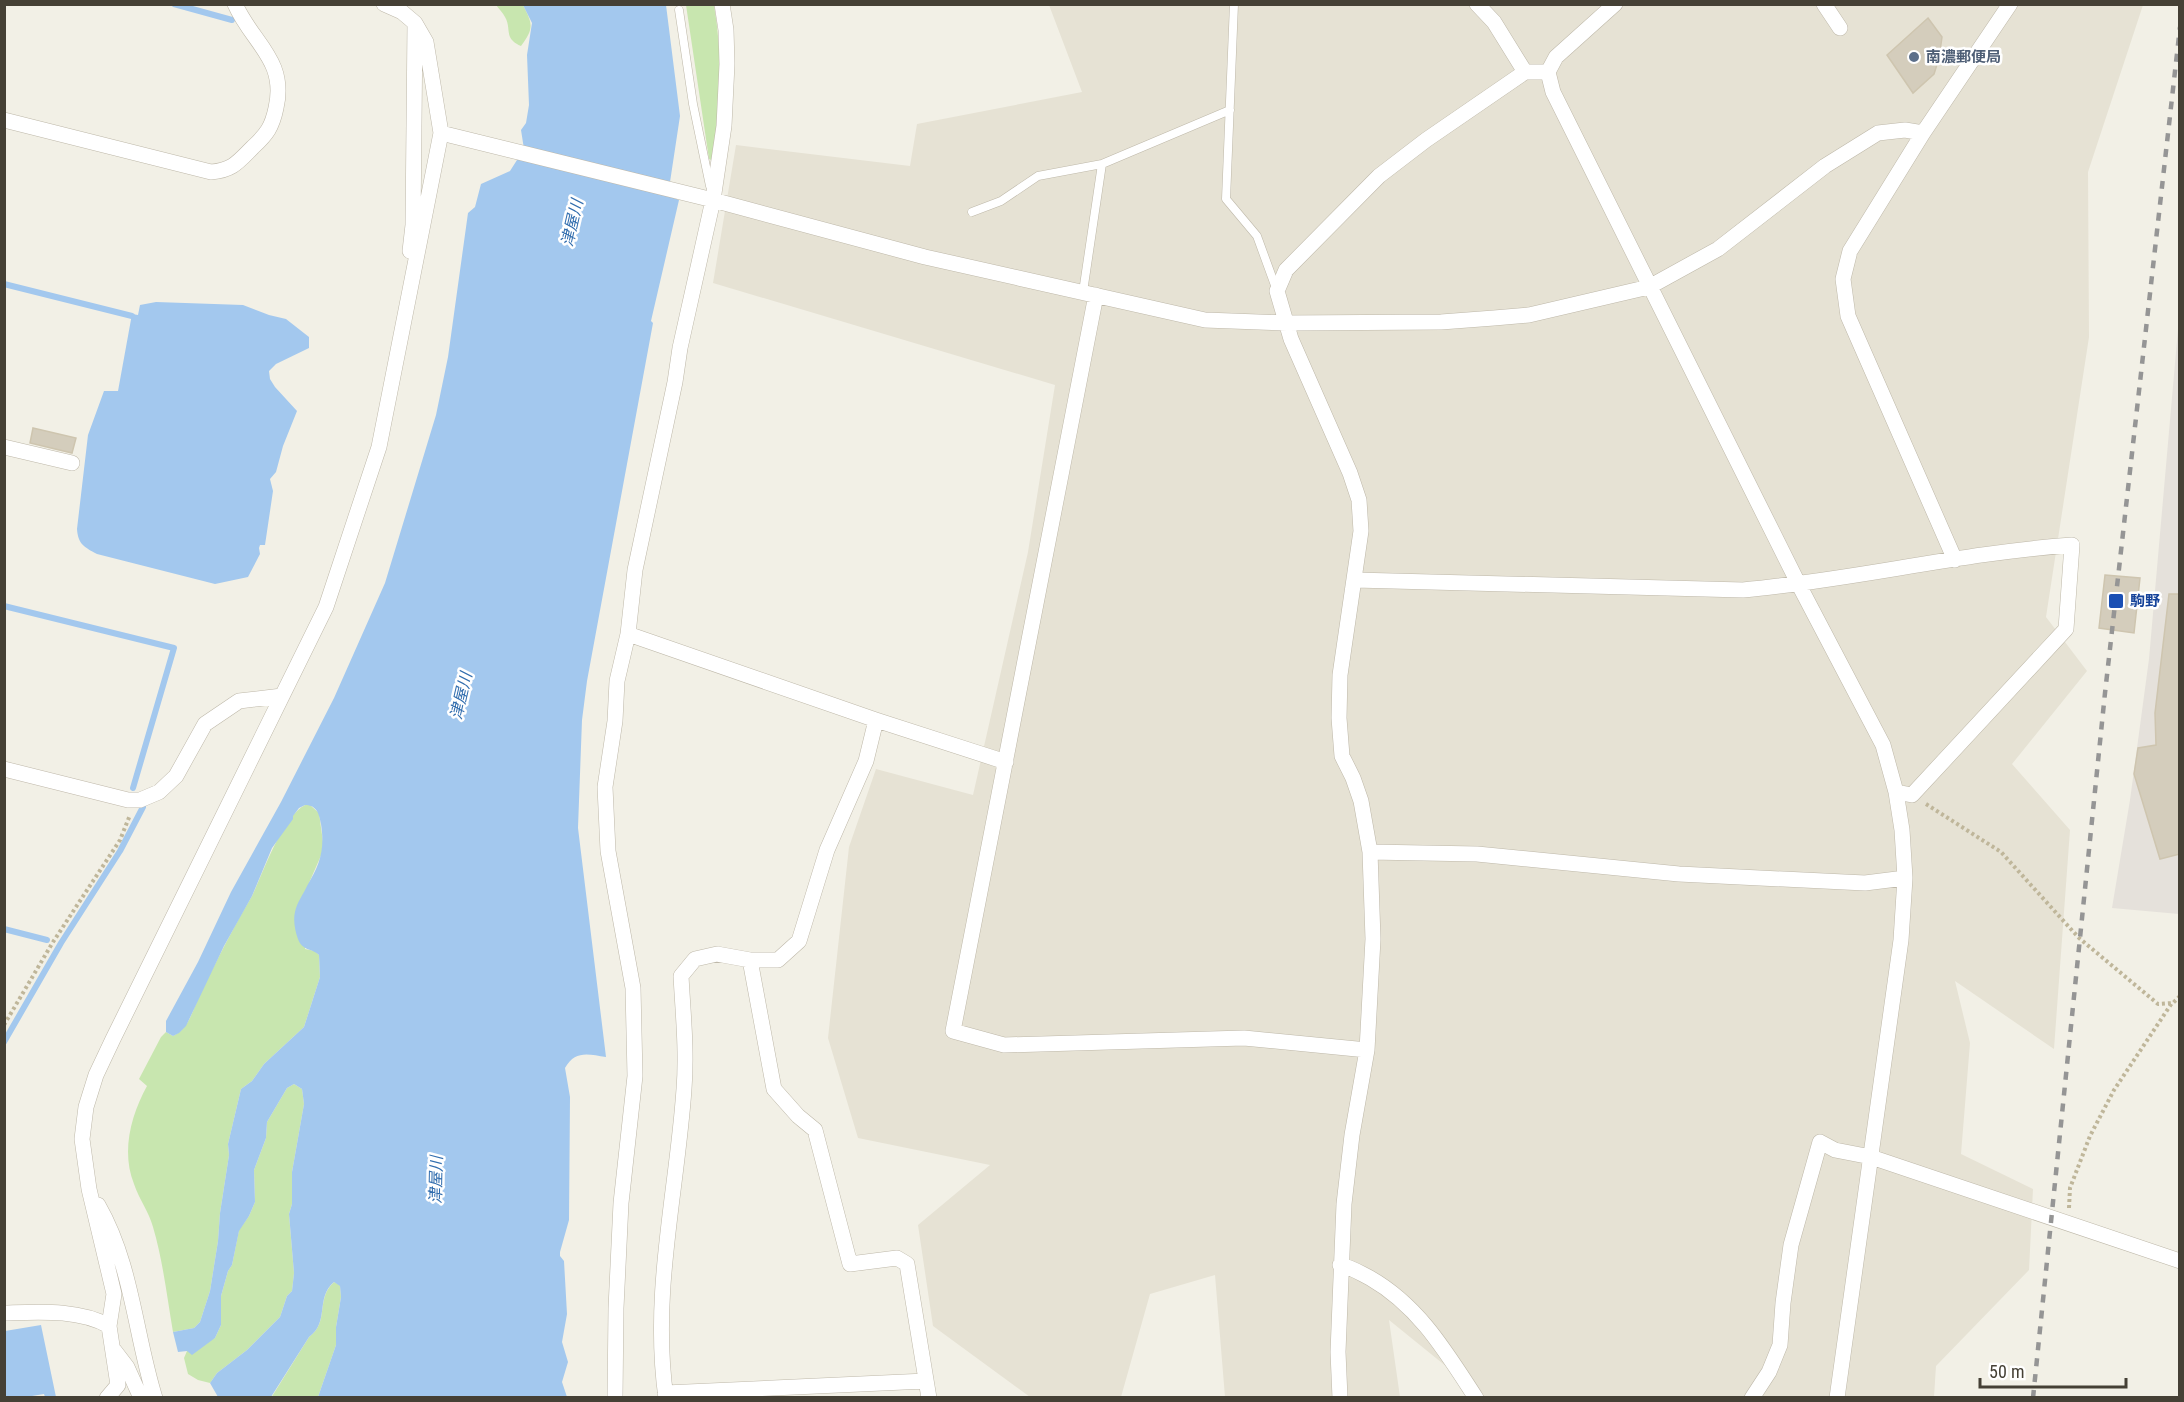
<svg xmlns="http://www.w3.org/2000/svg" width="2184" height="1402" font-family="'Roboto Condensed','Noto Sans JP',sans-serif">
	<rect width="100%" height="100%" fill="#f2f0e6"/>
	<path fill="#e6e2d4" d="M 1049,5 L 2143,5 L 2088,172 L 2089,337 L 2046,617 L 2087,671 L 2012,764 L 2070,830 L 2054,1049 L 1955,981 L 1970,1043 L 1961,1154 L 2033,1189 L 2029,1270 L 1936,1366 L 1934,1397 L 1484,1397 L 1389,1320 L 1400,1397 L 1225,1397 L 1215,1275 L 1150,1294 L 1121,1397 L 1030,1397 L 933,1326 L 918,1225 L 990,1165 L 858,1138 L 828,1038 L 849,847 L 876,769 L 973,795 L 1028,552 L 1055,385 L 713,283 L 736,145 L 910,166 L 917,124 L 1082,92 Z"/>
	<path fill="#e5e1db" d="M 2179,318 L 2179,914 L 2112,908 L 2130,800 L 2149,659 Z"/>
	<path fill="#c8e6af" d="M 496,5 L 523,5 C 532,23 535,28 521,46 C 503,38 512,29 505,17 C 503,13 499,9 496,5 Z
		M 686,5 L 714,5 C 723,58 721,108 713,161 L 709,159 Z
		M 305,805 L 310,805 L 319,813 L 323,842 L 323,851 L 309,883 L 305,949 L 315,951 L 319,955 L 320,977 L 304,1027 L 264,1064 L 252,1081 L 241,1089 L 228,1144 L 229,1155 L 220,1213 L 218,1241 L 210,1291 L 200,1322 L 194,1328 L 173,1332 C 167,1297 163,1261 153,1227 C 149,1212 139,1199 134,1184 C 121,1152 131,1115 147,1086 L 139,1079 L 161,1037 L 166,1032 L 173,1036 C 190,1028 194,1006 202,990 C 213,968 224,946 236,924 C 241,914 247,905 252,896 C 263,873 282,817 305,805 Z
		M 294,1084 L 302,1089 L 304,1104 L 292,1172 L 292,1204 L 289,1214 L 294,1273 L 292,1291 L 287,1296 L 280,1317 L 247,1350 L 217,1373 L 210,1383 L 198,1380 L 188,1374 L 184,1358 L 187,1351 L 215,1338 L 221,1325 L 221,1296 L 228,1271 L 232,1265 L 239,1230 L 249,1216 L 255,1202 L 254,1170 L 266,1138 L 267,1122 L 287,1088 Z
		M 334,1282 L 340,1285 L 341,1297 L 336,1327 L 336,1345 L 318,1397 L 271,1398 L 309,1337 C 330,1322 315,1299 334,1282 Z"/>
	<path fill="#a3c8ee" d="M 523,5 L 666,5 L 680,116 L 670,182 L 674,198 L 679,200 L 651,321 L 653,323 L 587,681 L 582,720 L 578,828 L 606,1057 C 588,1054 575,1050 565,1068 L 570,1097 L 569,1220 L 560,1252 L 560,1256 L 564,1261 L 567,1314 L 562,1342 L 568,1362 L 562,1382 L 567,1397 L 318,1397 L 336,1345 L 336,1327 L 341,1297 L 340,1286 L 334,1282 C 315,1298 330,1322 309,1337 L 271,1397 L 218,1397 L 210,1383 L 217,1373 L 247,1350 L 280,1317 L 287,1296 L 292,1291 L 294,1273 L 289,1214 L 292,1204 L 292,1172 L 304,1104 L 302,1089 L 294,1084 L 287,1088 L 267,1122 L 266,1138 L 254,1170 L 255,1202 L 249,1216 L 239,1231 L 232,1265 L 228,1271 L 221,1296 L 221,1325 L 215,1338 L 192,1355 L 187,1351 L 178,1352 L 173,1332 L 194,1328 L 200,1322 L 210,1291 L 218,1241 L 220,1213 L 229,1155 L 228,1144 L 241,1089 L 252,1081 L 264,1064 L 304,1027 L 320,977 L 319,955 C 312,948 302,951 298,939 C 295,931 293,920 295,912 C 297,902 303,895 307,886 C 320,864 325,850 321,824 C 319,814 317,805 305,805 L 299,808 L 293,816 L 293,819 L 272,848 L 252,896 L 224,946 L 186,1026 L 179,1033 L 173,1036 L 166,1032 L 166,1021 L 198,962 L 231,892 L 281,802 L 334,698 L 385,583 L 436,415 L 448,357 L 468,213 L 475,207 L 481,184 L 510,171 L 524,149 L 521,130 L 526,123 L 529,105 L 527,55 L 532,23 Z
		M 156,302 L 243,305 L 269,315 L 286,319 L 309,337 L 309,348 L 276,364 L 269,371 L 270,379 L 275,387 L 297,411 L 283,446 L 276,472 L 270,479 L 273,491 L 265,545 L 260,545 L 259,548 L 260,554 L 248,577 L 215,584 L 97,554 C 84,547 78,544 77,529 L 88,435 L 104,391 L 118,391 L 132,314 L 138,315 L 140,305 Z
		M 41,1325 L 56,1397 L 45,1397 L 44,1394 L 26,1397 L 5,1397 L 5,1331 Z"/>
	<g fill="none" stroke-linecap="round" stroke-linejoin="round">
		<path stroke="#a3c8ee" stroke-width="6" d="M 174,4 L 232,20
			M 4,284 L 132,316
			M 4,606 L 174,648 L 133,788
			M 4,929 L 47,940
			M 4,1042 L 61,943 L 120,851 L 143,807"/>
	</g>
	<path fill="#d4cdbc" stroke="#cec5af" stroke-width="1.5" d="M 1928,18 L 1942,37 L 1939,58 L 1934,74 L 1913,93 L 1887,55 Z
		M 33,428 L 76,438 L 72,453 L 30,443 Z
		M 2105,575 L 2140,578 L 2134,633 L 2099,628 Z
		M 2169,594 L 2180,594 L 2180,854 L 2160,859 L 2134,774 L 2138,748 L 2156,745 L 2155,713 Z"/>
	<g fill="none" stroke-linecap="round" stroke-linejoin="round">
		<defs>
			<path id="lane" d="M 1234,4 L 1226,199 L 1257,236 L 1276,288
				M 679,10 L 693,104 L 710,186
				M 972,212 L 1001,201 L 1038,176 L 1102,164 L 1230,110
				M 1083,292 L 1102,164"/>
			<path id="street" d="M 1477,4 L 1494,22 L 1525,72
				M 1615,4 L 1556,57 L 1548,72 L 1553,92 L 1799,585 L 1883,745 L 1896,792 L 1902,830 L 1905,878 L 1901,940 L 1837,1398
				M 1824,4 L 1840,28
				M 4,120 L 211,172 C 233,170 238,162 253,147 C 267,134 272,127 276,108 C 287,60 252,43 235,4
				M 441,133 L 713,200 L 925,257 L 1205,320 L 1287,323 L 1441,322 L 1494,318 L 1529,315 L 1649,287 L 1718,249 L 1825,166 L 1878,133 L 1905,130 L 1923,133
				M 410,251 L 413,225 L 415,23
				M 1096,295 L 953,1031 L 1004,1045 L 1244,1038 L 1367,1050
				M 4,447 L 72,463
				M 1955,560 L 1848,316 L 1843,279 L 1850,251 L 1923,133 L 2010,4
				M 1355,580 L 1743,590 C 1853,580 1961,553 2072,545 L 2066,629 L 1912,795 L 1896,792
				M 628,634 L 876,720 L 1006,762
				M 4,769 L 128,800 L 140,800 L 159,792 L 176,776 L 205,724 L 239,701 L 282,696
				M 1370,852 L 1477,854 L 1679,874 L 1865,883 L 1905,878
				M 750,960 L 774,1089 L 798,1116 L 815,1130 L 850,1264 L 897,1258 L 907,1264 L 929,1398
				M 98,1205 C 132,1264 135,1334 155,1398
				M 1340,1265 C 1351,1267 1360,1273 1370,1278 C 1419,1306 1446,1352 1476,1398
				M 4,1313 C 39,1312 79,1309 109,1326
				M 114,1350 L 127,1367 L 141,1398
				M 665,1393 L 926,1381
				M 107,1398 L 118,1385 L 109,1326 L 114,1294 L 89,1189 L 82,1139 L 86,1107 L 96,1075 L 113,1039 L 326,607 L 379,447 L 441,133 L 426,42 L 415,23 L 402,12 L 384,4
				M 615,1398 L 616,1308 L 621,1203 L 635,1076 L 633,988 L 608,851 L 605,787 L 615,721 L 617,681 L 628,634 L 635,570 L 675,382 L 680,348 L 713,200 L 724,126 L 727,64 L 726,30 L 722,4
				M 666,1398 C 651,1293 677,1192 684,1089 C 687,1051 683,1013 681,976 L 695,959 L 717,954 L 750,960 L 778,960 L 799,941 L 827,850 L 866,761 L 876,720
				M 1340,1398 L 1338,1352 L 1344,1204 L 1352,1135 L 1367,1050 L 1373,939 L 1370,852 L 1361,801 L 1353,778 L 1342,756 L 1339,718 L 1340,675 L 1361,531 L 1359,500 L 1350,473 L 1291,339 L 1277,291 L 1286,270 L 1379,176 L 1426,140 L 1525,72 L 1548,72
				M 1752,1398 L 1769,1372 L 1780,1345 L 1783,1303 L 1791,1245 L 1820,1142 L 1835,1150 L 1871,1157 L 2180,1261"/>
		</defs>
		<use href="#lane" stroke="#beb8a9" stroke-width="9"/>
		<use href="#street" stroke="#beb8a9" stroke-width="16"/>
		<path stroke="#bfb69a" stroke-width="4" stroke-dasharray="3 3" stroke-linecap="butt" d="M 1926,804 L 2001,852 L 2079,938 L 2158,1004 L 2173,1003 L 2180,996
			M 4,1025 L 53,942 L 120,840 L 130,815
			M 2069,1208 L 2070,1188 L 2090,1136 L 2114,1090 L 2172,1003"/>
		<use href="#lane" stroke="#fff" stroke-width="8"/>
		<use href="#street" stroke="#fff" stroke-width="15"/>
		<path stroke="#959595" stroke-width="4.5" stroke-dasharray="8 8" stroke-linecap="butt" d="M 2033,1398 L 2105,693 L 2180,27"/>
	</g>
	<circle fill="#5c6f8a" stroke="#fff" stroke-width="2" cx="1914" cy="57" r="6"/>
	<rect fill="#1a4fb4" stroke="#fff" stroke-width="2" x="2108" y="593" width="16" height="16" rx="3"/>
	<g text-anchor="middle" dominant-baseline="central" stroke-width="5" stroke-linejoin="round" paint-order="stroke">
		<g font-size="15" font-weight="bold" fill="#4e5e75" stroke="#fff" text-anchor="start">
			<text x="1926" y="57">南濃郵便局</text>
		</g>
		<g font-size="15" font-weight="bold" fill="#164399" stroke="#fff" text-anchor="start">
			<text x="2130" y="601">駒野</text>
		</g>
		<g font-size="16" font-style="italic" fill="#316dae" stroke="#fff">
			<text transform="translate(572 223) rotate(-77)">津屋川</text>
			<text transform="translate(461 696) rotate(-77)">津屋川</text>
			<text transform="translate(436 1180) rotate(-89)">津屋川</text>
		</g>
	</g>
	<rect width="2184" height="1402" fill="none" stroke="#454035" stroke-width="12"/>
	<path d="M1980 1378v9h146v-9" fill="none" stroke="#454035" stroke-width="3"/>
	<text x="1989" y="1378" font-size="18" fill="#454035" stroke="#ffffff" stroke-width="4.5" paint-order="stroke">50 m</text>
</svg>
